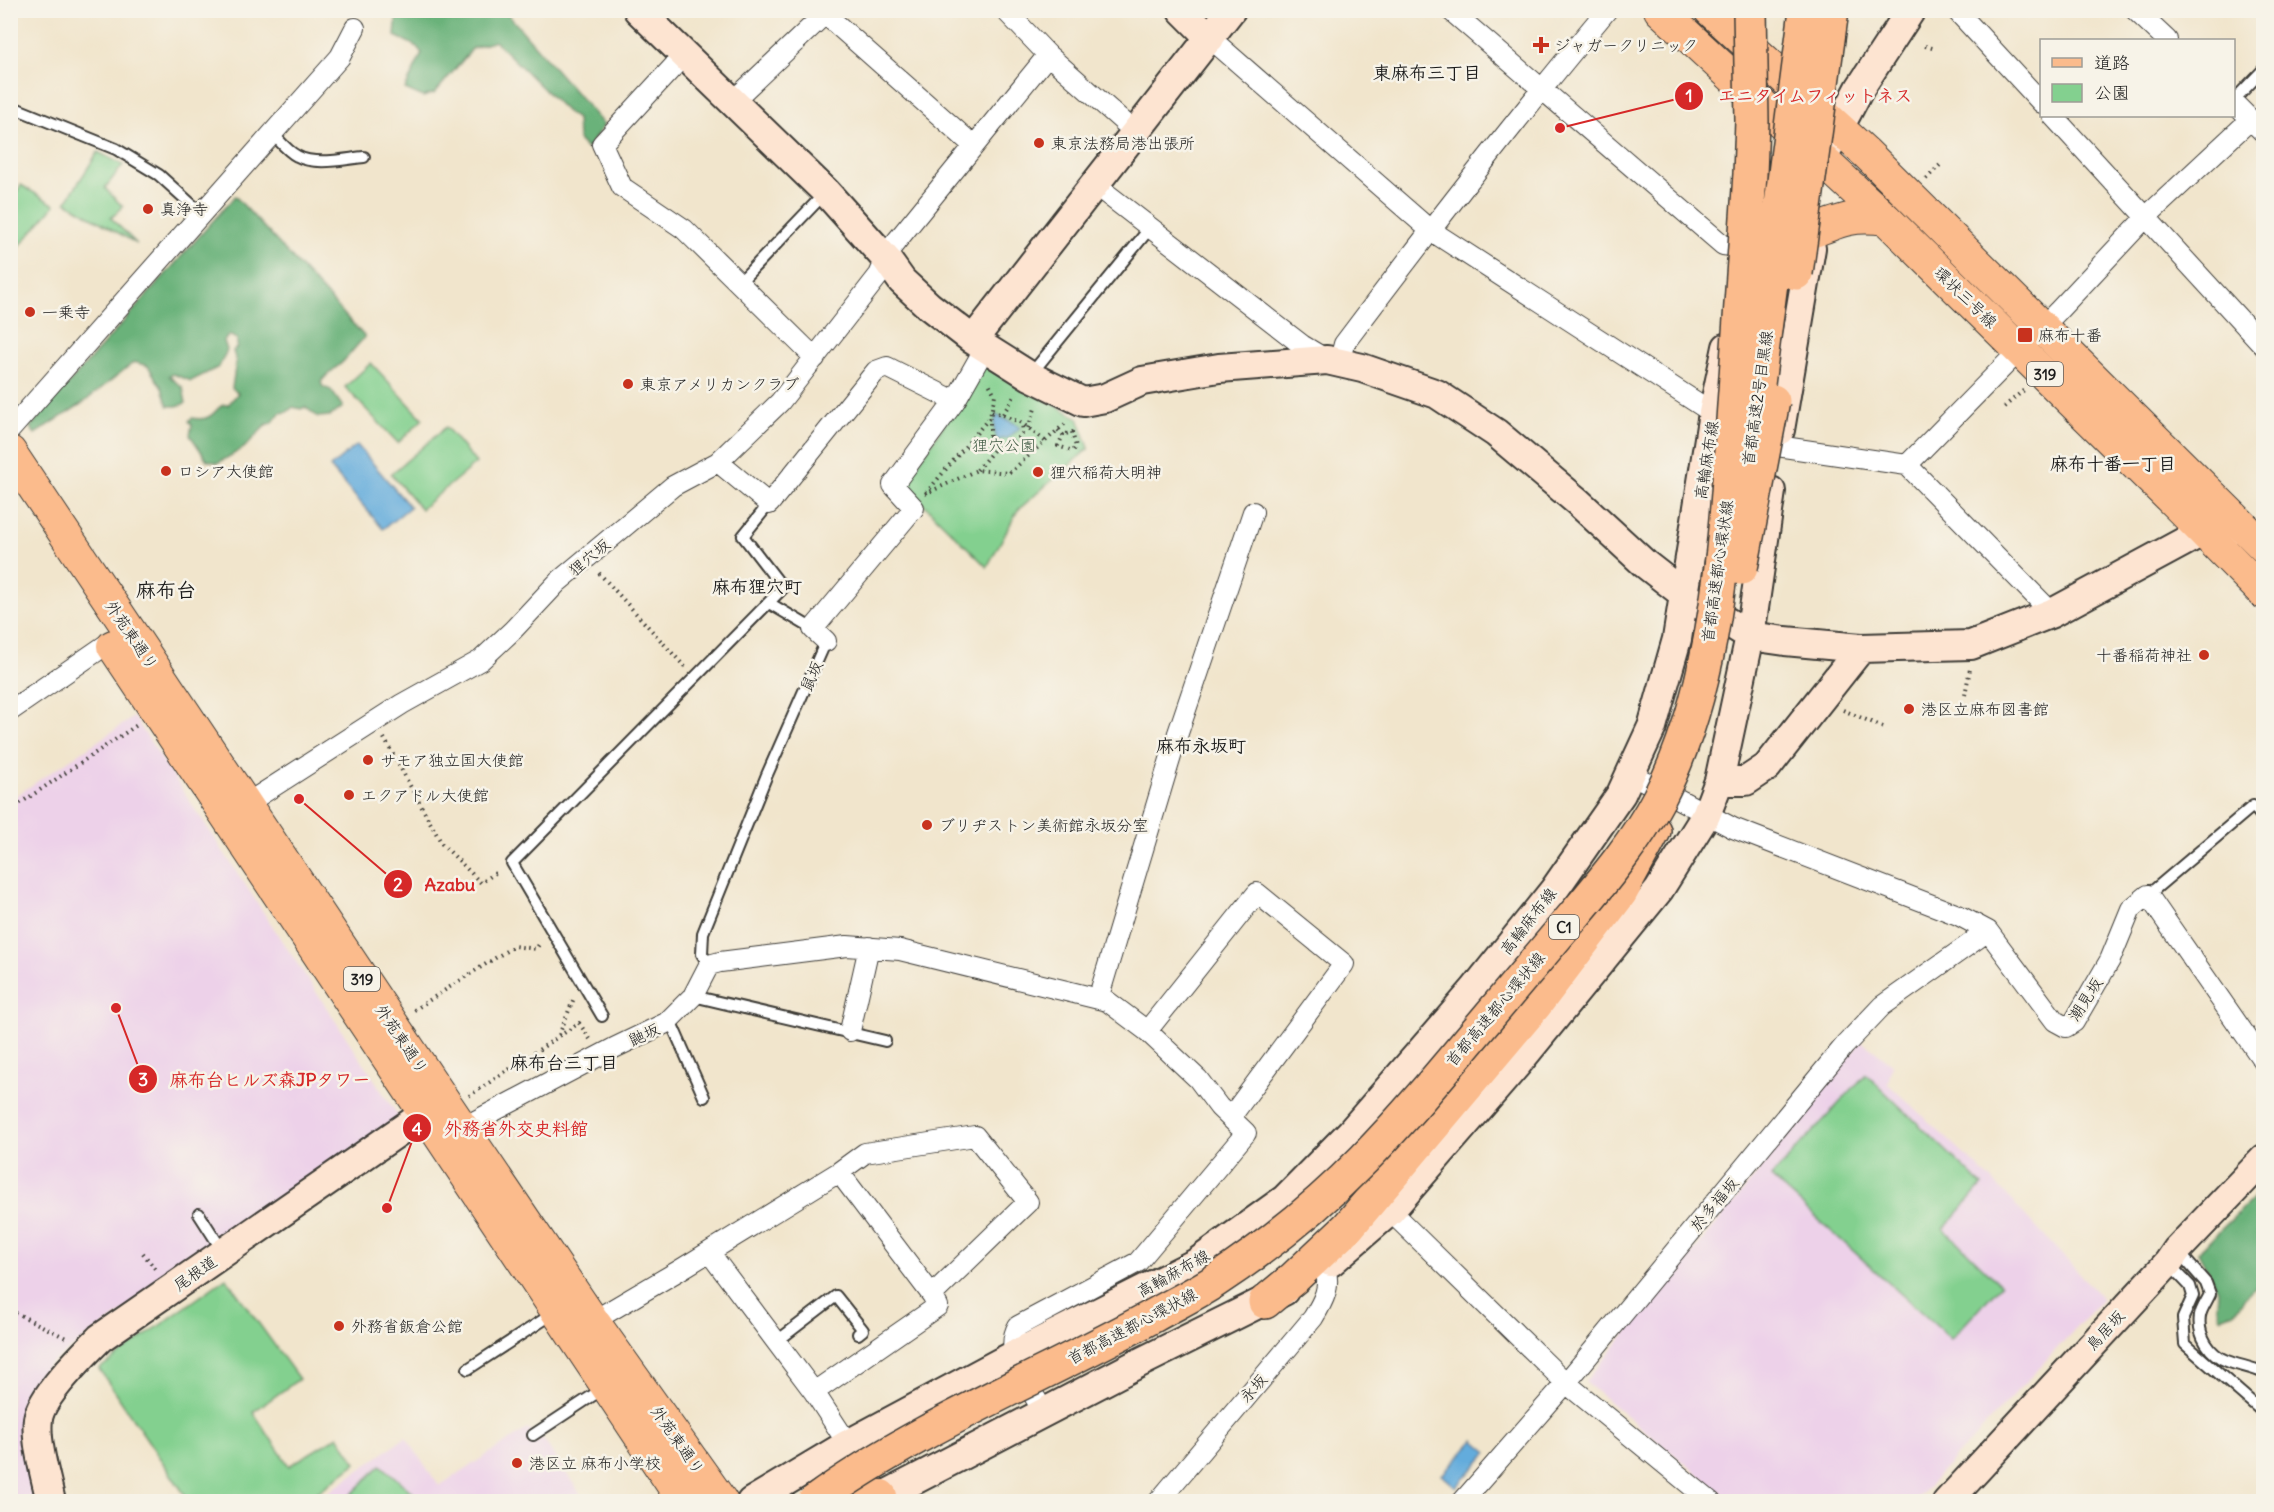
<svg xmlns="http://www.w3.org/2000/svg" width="2274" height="1512" font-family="Delius,'Klee One',sans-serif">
	<rect width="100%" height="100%" fill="#f7f3e8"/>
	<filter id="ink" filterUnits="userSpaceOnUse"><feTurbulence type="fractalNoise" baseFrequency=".0167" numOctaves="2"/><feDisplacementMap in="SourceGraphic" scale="12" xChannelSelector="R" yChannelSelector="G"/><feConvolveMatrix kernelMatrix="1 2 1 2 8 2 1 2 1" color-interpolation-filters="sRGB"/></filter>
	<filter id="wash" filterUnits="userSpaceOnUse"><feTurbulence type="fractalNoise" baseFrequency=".008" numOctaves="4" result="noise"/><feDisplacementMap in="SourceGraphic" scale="24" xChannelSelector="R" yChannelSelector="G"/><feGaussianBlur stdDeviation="1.35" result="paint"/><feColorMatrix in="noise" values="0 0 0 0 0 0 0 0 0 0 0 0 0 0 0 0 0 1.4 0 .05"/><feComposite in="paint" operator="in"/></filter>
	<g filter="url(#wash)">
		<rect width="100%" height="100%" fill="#f1e5cc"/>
		<path fill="#edd1e9" d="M 134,717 L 399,1117 L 48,1365 L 29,1388 L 23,1451 L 37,1501 L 11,1502 L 11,799 Z
			M 1861,1041 L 1892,1064 L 1888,1084 L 1996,1184 L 2103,1299 L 1915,1501 L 1731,1501 L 1585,1382 L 1736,1200 Z
			M 527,1429 L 543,1439 L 585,1501 L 314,1502 L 406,1437 L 439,1486 Z"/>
		<path fill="#83d08f" stroke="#507656" stroke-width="1.5" d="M 98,152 L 123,165 L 105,188 L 123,207 L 111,218 L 137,244 L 66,202 Z
			M 21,185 L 55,205 L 11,256 L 11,200 Z
			M 371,363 L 423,419 L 398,443 L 345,387 Z
			M 984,364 L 1078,418 L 1089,448 L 1018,510 L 987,567 L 904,485 Z
			M 446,427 L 476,463 L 421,509 L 391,474 Z
			M 1866,1074 L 1982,1185 L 1944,1229 L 2001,1285 L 1951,1339 L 1771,1177 Z
			M 226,1278 L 299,1379 L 253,1412 L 289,1466 L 338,1436 L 356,1463 L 306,1501 L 189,1501 L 99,1369 Z
			M 381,1465 L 422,1501 L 345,1501 Z"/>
		<path fill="#6ab27a" stroke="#43674b" stroke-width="1.5" d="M 397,11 L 505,11 L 604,125 L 587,149 L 578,140 L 577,119 L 567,112 L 495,41 L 473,48 L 435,93 L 423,97 L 405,89 L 422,53 L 416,46 L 395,36 Z
			M 235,196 L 365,337 C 359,343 354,349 349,355 C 341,366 330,370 321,382 L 323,387 L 331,390 L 343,407 L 330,416 L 318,417 L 305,407 L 301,409 L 293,407 L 287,412 L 280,413 L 272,423 L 267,424 L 244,448 L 218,463 L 207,460 L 190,435 L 192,425 L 189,421 L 192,418 C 217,423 214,403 228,405 L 238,393 L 232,388 L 236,361 L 233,351 L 237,347 L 237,339 L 229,335 L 224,341 L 227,350 L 219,367 L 191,381 L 173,374 L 169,376 L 183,388 L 186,403 L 177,406 L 168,406 L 162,388 L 148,366 L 134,362 L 83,403 L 35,434 L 30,427 Z
			M 2263,1189 L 2263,1282 L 2251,1290 L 2234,1312 L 2220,1317 L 2217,1306 L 2218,1290 L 2198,1252 Z"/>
		<path fill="#64acdc" stroke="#40647c" stroke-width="1.5" d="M 996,415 L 1014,423 L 1020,428 L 1008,438 L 997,440 L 994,429 Z
			M 357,445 L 410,507 L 383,529 L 330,467 Z
			M 1474,1440 L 1488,1452 L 1456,1487 L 1442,1475 Z"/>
	</g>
	<g filter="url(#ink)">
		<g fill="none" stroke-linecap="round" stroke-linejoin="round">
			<defs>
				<path id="lane" d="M 2234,100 L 2264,69
					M 10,106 L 116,149 L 159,175 L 202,214
					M 272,133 C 280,141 287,151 297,156 C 315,166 344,159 364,157
					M 739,283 L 826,192
					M 1031,374 L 1150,228
					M 769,603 L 813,629
					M 2148,895 L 2253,806 L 2264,819
					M 709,965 L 702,954 L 703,933 L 766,777 L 826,641
					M 693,996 L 885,1041
					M 602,1016 L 512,863 L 783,588 L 743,536 L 769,504
					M 670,1020 L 704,1097
					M 199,1214 L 224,1253
					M 2177,1250 L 2206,1283 L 2210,1294 C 2207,1301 2201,1309 2200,1316 C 2197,1335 2210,1355 2227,1361 C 2240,1366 2252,1367 2264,1373
					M 2168,1263 L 2190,1286 L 2193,1296 L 2183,1318 L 2185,1344 L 2264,1413
					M 776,1342 L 836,1296 L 863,1330 L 858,1334
					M 468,1369 L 554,1313
					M 533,1435 L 604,1388"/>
				<path id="street" d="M 1005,10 L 1048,55 L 1135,132
					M 1450,10 L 1723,245 L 1747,248
					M 1956,10 L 2042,103
					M 2135,10 L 2167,40
					M 825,14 L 974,146
					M 1210,38 L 1430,230 L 1713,413
					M 684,55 L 602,144 L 622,187 L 684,229 L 815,358
					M 732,102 L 829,10
					M 2234,103 L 2264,133
					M 2053,116 L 2264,346
					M 1094,184 L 1302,345 L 1327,360
					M 1339,363 L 1344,344 C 1429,231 1516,119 1607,10
					M 10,430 L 340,57 L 355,28
					M 1777,446 L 1907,465 L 2058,311 L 2147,216 L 2250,120
					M 718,462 L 769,504 L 876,371 L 887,367 L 955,401 L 985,348
					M 1907,465 L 2052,613
					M 826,641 L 813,629 L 914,508 L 893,485 L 955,401
					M 10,711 L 110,642
					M 1631,774 L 1733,828 L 1958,915 L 1988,931 L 2055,1021 L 2066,1027 L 2074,1022 L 2110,960 L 2131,909 L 2148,895 L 2264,1062
					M 246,804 L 402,704 L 481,660 L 513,630 L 558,582 L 673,486 L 718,462 L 780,402 L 879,275 L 891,248 L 1048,55
					M 1098,999 L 1178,733 L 1253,512
					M 850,1031 L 869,947
					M 1147,1031 L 1257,893 L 1344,964 L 1230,1118
					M 462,1128 L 614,1048 L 666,1023 L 693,996 L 709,965 L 720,962 L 847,946 L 900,950 L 1107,1001 L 1147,1031 L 1198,1079 L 1219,1107 L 1246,1133 L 1138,1262 L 1018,1326 C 1002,1353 1031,1388 1044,1413
					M 839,1172 L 932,1295
					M 1390,1211 L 1566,1383 L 1711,1502
					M 709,1252 L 814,1392
					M 593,1321 L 678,1271 L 839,1172 L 865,1153 L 975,1136 L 1028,1202 L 932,1295 L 938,1306 L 814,1392 L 848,1444
					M 1158,1502 L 1313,1318 C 1324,1300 1331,1287 1325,1267
					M 1462,1502 L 1566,1383 L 1845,1045 L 1882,1006 L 1988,931"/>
				<path id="secondary" d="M 638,10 L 826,192 L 887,260 L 902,281 L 929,306 L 973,340 L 1030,376 L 1083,402 L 1105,398 L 1142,381 L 1219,368 L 1327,360 L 1362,368 L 1437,394 L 1496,433 L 1578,502 L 1645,564 L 1686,596 L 1750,636 L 1785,641 L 1861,648 L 1971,645 L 2052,613 L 2204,531 L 2225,534
					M 1182,10 L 1210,38
					M 1829,147 L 1860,88 L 1911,10
					M 973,340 L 1231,10
					M 1780,430 L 1811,248
					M 1719,781 L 1746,781 L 1767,767 L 1861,648
					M 1331,1262 L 1390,1211 L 1518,1063 L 1659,890 L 1706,815 L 1719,781 L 1750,636 L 1771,491
					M 51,1502 C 46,1478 35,1442 38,1419 C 41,1396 83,1355 100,1338 L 443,1101
					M 751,1502 L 848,1444 L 1014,1355 L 1196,1263 L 1285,1199 L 1351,1132 L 1474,990 L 1554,890 L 1621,794 L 1652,727 L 1677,639 L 1713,413 L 1727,347
					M 872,1502 L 1139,1363 L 1284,1291
					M 1947,1502 L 2168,1263 L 2177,1250 L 2264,1159"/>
				<path id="primary" d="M 1660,10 L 1886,219 L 2180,508 L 2264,593
					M 1710,10 L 1867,154 L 2264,547
					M 1814,231 C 1844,219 1854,215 1886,219
					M 10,452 L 444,1101 L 593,1321 L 722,1502
					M 113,646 L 684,1502
					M 817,1502 L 833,1493 L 881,1496"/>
				<path id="highway" d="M 1265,1302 L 1294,1278 L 1348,1227 L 1536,1004 L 1621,892 L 1654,831"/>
			</defs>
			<use href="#lane" stroke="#3c3a36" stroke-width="14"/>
			<use href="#street" stroke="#3c3a36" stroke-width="22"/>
			<use href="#secondary" stroke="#3c3a36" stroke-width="32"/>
			<use href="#primary" stroke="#3c3a36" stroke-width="34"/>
			<use href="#highway" stroke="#3c3a36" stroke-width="36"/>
			<path stroke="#3c3a36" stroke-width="4" stroke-dasharray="1.5 4.5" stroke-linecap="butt" d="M 1925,46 L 1936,49
				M 1926,179 L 1942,163
				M 2004,407 L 2024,390
				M 992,411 L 1022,423 L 1046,442
				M 1003,414 L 1015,395
				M 990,417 L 990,438 L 997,446 C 1009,444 1016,442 1023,432 L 1022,423
				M 1028,428 L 1036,406
				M 1058,430 L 1063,435 L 1058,446 L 1073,451 L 1076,447 L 1072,432 L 1063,435
				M 977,470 L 997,446
				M 926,493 L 990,417 L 995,395 L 989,383
				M 925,494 L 977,470 L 1009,473 L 1067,422
				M 599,573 L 685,667
				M 1965,695 L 1970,669
				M 1843,710 L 1883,727
				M 384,738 L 442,844 L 481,883 L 498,871
				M 10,810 L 137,725
				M 414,1010 L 514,946 L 536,949 L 540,943
				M 559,1035 L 574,998
				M 469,1096 L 579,1023 L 590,1039
				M 143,1253 L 156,1270
				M 10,1310 L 66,1338"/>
			<use href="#lane" stroke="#fff" stroke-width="10"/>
			<use href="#street" stroke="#fff" stroke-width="20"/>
			<use href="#secondary" stroke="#fde4d1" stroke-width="28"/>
			<use href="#primary" stroke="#fbbb8c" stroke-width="32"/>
			<use href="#highway" stroke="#fbbb8c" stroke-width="33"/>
			<defs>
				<path id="highway-bridge" d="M 1796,273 L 1832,10
					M 1753,423 L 1806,10
					M 1741,568 L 1773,401
					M 814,1502 C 919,1426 1040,1378 1153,1316 C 1174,1304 1195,1294 1215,1281 C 1268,1246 1319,1205 1364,1159 C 1403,1119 1439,1076 1475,1033 C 1507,995 1539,957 1571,919 C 1603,881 1636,842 1659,798 C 1717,685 1725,544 1733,420 C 1739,338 1745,256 1750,174 L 1752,121 L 1750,10"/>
			</defs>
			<use href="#highway-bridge" stroke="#3c3a36" stroke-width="36" stroke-linecap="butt"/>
			<use href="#highway-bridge" stroke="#fbbb8c" stroke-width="33"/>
		</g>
	</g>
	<g fill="#c8321e" stroke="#f7f3e8" stroke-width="2">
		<path d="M1538 36h6v6h6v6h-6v6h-6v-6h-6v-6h6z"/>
		<circle cx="1039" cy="143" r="6"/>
		<circle cx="148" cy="209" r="6"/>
		<circle cx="30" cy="312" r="6"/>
		<rect x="2017" y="327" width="16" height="16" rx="3"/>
		<circle cx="628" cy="384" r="6"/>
		<circle cx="166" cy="471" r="6"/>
		<circle cx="1038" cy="472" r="6"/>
		<circle cx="2204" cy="655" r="6"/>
		<circle cx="1909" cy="709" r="6"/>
		<circle cx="368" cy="760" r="6"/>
		<circle cx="349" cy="795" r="6"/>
		<circle cx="927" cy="825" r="6"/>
		<circle cx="339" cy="1326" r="6"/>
		<circle cx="517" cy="1463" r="6"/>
	</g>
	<g text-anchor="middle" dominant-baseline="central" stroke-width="5" stroke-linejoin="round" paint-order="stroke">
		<g fill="#f7f3e8" stroke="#5e5c59" stroke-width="1.5">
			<rect x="2027" y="362" width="36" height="24" rx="4.5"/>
			<rect x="1549" y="915" width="30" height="24" rx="4.5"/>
			<rect x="344" y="967" width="36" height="24" rx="4.5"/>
		</g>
		<g font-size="15" font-weight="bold" fill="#1c1c1c">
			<text x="2045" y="374">319</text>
			<text x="1564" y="927">C1</text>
			<text x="362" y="979">319</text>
		</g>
		<g font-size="16" fill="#1c1c1c" stroke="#f7f3e8" text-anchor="start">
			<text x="1554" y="45">ジャガークリニック</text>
			<text x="1051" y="143">東京法務局港出張所</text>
			<text x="160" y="209">真浄寺</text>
			<text x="42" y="312">一乗寺</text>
			<text x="2038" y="335">麻布十番</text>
			<text x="640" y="384">東京アメリカンクラブ</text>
			<text x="178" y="471">ロシア大使館</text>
			<text x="1050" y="472">狸穴稲荷大明神</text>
			<text x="2192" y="655" text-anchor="end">十番稲荷神社</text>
			<text x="1921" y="709">港区立麻布図書館</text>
			<text x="380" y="760">サモア独立国大使館</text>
			<text x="361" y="795">エクアドル大使館</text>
			<text x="939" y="825">ブリヂストン美術館永坂分室</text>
			<text x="351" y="1326">外務省飯倉公館</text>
			<text x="529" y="1463">港区立 麻布小学校</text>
		</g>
		<g font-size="16" fill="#1c1c1c" stroke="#f7f3e8">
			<text transform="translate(1966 297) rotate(44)">環状三号線</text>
			<text transform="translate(1757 398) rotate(-82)">首都高速2号目黒線</text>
			<text transform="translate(1706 460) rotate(-81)">高輪麻布線</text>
			<text transform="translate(589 557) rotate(-40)">狸穴坂</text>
			<text transform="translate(1717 571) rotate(-82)">首都高速都心環状線</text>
			<text transform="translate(132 635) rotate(56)">外苑東通り</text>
			<text transform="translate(811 676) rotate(-66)">鼠坂</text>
			<text transform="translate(1528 921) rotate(-52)">高輪麻布線</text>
			<text transform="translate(2085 999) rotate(-57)">潮見坂</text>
			<text transform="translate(1495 1009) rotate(-50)">首都高速都心環状線</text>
			<text transform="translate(644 1034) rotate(-25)">鼬坂</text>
			<text transform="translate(402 1039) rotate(56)">外苑東通り</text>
			<text transform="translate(1714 1204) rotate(-50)">於多福坂</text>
			<text transform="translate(195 1273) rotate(-35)">尾根道</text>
			<text transform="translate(1173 1273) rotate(-29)">高輪麻布線</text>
			<text transform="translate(1132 1326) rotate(-28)">首都高速都心環状線</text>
			<text transform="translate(2105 1330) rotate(-47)">鳥居坂</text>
			<text transform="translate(1253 1388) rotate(-49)">永坂</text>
			<text transform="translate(678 1440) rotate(55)">外苑東通り</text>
		</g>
		<g font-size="16" fill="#405b44" stroke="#f7f3e8">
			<text x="1004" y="445">狸穴公園</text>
		</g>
		<g font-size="18" font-weight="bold" fill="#1c1c1c" stroke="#f7f3e8">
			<text x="1427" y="72">東麻布三丁目</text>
			<text x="2113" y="463">麻布十番一丁目</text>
			<text x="757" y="586">麻布狸穴町</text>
			<text x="1201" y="745">麻布永坂町</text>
			<text x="564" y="1062">麻布台三丁目</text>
		</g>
		<g font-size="20" font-weight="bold" fill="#1c1c1c" stroke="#f7f3e8">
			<text x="166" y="589">麻布台</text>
		</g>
	</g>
	<path fill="none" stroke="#d62828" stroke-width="2" d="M1560 128L1689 96M299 799L398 884M116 1008L143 1079M387 1208L417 1128"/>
	<g fill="#d62828" stroke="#f7f3e8" stroke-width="2">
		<circle cx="1560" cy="128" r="6"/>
		<circle cx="299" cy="799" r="6"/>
		<circle cx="116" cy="1008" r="6"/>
		<circle cx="387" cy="1208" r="6"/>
		<circle cx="1689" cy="96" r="15"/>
		<circle cx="398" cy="884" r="15"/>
		<circle cx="143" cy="1079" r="15"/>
		<circle cx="417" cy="1128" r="15"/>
	</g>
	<g font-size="18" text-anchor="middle" font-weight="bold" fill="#fff">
		<text x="1689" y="102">1</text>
		<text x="398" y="891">2</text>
		<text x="143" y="1086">3</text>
		<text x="417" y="1135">4</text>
	</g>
	<g font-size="18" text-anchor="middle" font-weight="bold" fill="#d62828" stroke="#f7f3e8" stroke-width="5" stroke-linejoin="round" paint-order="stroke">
		<text x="1815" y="102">エニタイムフィットネス</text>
		<text x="450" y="891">Azabu</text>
		<text x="270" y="1086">麻布台ヒルズ森JPタワー</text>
		<text x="516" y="1135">外務省外交史料館</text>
	</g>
	<rect width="2274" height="1512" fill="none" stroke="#f7f3e8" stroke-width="36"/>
	<rect x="2040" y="39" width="195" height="78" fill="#f7f3e8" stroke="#9f9d96" stroke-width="1.5"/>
	<rect x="2052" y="58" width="30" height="9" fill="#fbbb8c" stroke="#9f9d96" stroke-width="1.5"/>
	<text x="2094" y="69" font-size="18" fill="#1c1c1c">道路</text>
	<rect x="2052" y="84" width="30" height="18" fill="#83d08f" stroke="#9f9d96" stroke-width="1.5"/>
	<text x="2094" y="99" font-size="18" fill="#1c1c1c">公園</text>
</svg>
